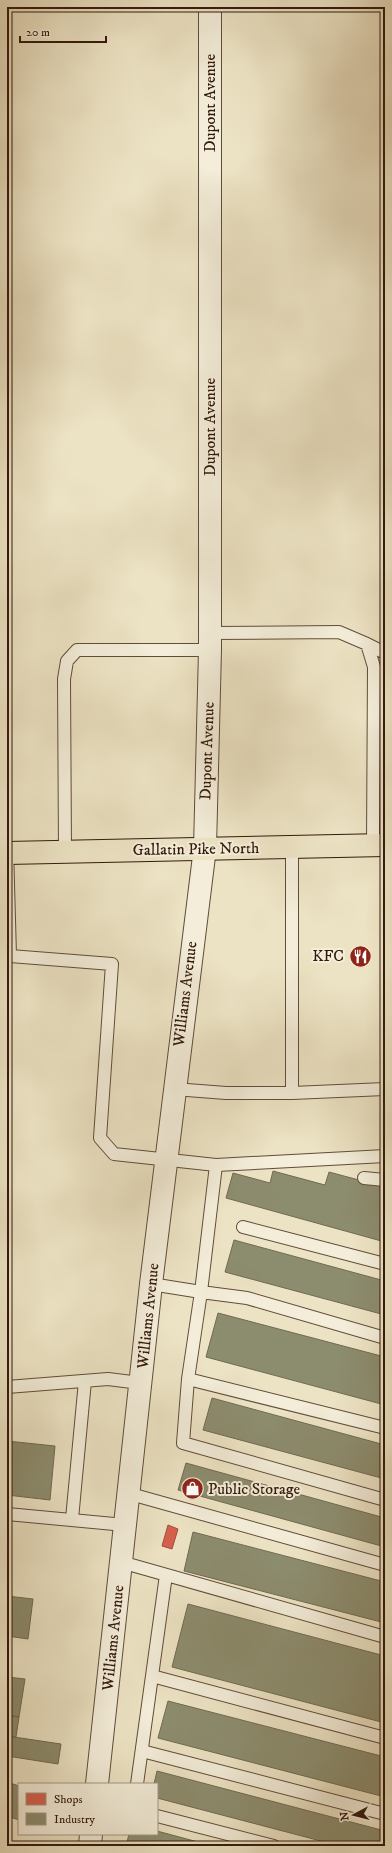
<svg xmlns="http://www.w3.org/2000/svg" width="392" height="1853" font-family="'IM FELL DW Pica',serif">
	<rect width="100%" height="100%" fill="#ece3c4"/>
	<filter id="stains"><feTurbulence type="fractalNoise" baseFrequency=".005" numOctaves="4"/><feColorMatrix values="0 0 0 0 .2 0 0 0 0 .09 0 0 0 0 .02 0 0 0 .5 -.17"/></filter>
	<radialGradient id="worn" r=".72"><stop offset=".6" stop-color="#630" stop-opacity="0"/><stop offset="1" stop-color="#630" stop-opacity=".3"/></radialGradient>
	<path fill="#d6604d" stroke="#a54b3a" d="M 168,1525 L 178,1529 L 172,1549 L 162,1546 Z"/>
	<path fill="#8c8c6e" stroke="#716a51" d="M 273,1171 L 325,1185 L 329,1172 L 385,1187 L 385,1242 L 226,1198 L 233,1173 L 270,1183 Z
		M 234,1240 L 385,1281 L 385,1315 L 225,1272 Z
		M 218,1313 L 385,1357 L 385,1405 L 206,1357 Z
		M 212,1398 L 385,1445 L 385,1479 L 203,1430 Z
		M 7,1441 L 55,1446 L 50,1500 L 7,1495 Z
		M 186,1463 L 385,1518 L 385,1547 L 178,1490 Z
		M 193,1532 L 385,1582 L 385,1623 L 184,1571 Z
		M 7,1596 L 33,1599 L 28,1639 L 7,1636 Z
		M 188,1604 L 385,1656 L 385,1723 L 172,1667 Z
		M 7,1677 L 25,1679 L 19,1717 L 7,1715 Z
		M 168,1701 L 385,1757 L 385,1797 L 158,1738 Z
		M 7,1715 L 19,1717 L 16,1737 L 7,1736 Z
		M 7,1736 L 61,1744 L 58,1764 L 7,1756 Z
		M 157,1771 L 385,1831 L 385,1846 L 340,1846 L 157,1798 L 157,1784 L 154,1784 Z
		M 7,1782 L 19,1786 L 19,1820 L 7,1816 Z
		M 157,1831 L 213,1846 L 126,1846 L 129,1834 L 157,1834 Z"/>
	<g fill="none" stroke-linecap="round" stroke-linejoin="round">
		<defs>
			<path id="service" d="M 210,633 L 339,632 L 367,644 L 374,667 L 373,845
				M 367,644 L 385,653
				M 7,847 L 10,956 L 112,964 L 100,1138 L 114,1154 L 216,1165 L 201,1292 L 151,1284
				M 292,847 L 292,1093 L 385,1089
				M 65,852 L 64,679 L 67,661 L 77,650 L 210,650
				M 174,1089 L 226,1093 L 292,1093
				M 216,1165 L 385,1156
				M 364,1178 L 385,1180
				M 243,1227 L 385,1264
				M 385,1338 L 247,1298 L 201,1292 L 188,1379 L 183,1443 L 385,1500
				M 188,1379 L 385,1428
				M 7,1387 L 108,1379 L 140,1383
				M 127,1493 L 385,1565
				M 7,1514 L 125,1525
				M 72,1519 L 85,1381
				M 121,1562 L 385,1637
				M 152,1676 L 385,1738
				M 142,1751 L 385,1814
				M 137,1784 L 166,1575
				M 157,1816 L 274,1846"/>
			<path id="minor" d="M 97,1784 L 151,1284 L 205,848 L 210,650 L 210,7
				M 90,1846 L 91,1834"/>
			<path id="primary" d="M 7,853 L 385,845"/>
		</defs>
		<use href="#service" stroke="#614c3a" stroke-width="14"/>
		<use href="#minor" stroke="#614c3a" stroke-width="24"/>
		<use href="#primary" stroke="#33190c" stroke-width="24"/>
		<use href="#service" stroke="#f3edd9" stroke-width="12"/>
		<use href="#minor" stroke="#f3edd9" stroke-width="22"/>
		<use href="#primary" stroke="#ece3c4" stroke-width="22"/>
	</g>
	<defs>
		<symbol id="restaurant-disc" viewBox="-11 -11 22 22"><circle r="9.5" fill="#8f2418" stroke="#f3edd9"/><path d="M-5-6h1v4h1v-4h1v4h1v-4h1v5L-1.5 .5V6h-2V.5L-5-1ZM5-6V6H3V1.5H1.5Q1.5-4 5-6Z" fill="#fff"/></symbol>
		<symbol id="shop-disc" viewBox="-11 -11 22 22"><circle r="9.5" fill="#8f2418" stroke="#f3edd9"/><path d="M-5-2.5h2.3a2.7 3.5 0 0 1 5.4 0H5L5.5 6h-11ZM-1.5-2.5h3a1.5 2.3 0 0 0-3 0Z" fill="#fff"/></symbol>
	</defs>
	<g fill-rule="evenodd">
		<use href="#restaurant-disc" x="348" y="944" width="25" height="25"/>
		<use href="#shop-disc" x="180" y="1476" width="25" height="25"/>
	</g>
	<g text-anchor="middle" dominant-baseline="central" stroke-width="4" stroke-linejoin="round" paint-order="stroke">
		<g font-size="16" fill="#33190c" stroke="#f3edd9">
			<text transform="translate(210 103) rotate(-90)">Dupont Avenue</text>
			<text transform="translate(210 427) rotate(-90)">Dupont Avenue</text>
			<text transform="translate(207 751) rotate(-88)">Dupont Avenue</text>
			<text transform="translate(196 849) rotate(-1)">Gallatin Pike North</text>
			<text transform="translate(185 994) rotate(-83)">Williams Avenue</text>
			<text transform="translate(148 1316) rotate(-84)">Williams Avenue</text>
			<text transform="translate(113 1638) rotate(-84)">Williams Avenue</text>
		</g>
		<g font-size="16" fill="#33190c" stroke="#f3edd9" text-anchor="end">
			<text x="344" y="956">KFC</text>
			<text x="208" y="1489" text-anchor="start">Public Storage</text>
		</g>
	</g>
	<rect width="392" height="1853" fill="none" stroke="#ece3c4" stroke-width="24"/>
	<rect x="8" y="8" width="376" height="1837" fill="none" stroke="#33190c" stroke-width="2"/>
	<rect x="12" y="12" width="368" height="1829" fill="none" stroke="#33190c"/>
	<rect x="18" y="1783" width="140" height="52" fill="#f3edd9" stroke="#a69887"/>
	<rect x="26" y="1793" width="20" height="12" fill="#d6604d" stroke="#a69887"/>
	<text x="54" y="1803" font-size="12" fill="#33190c">Shops</text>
	<rect x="26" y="1813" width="20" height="12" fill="#8c8c6e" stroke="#a69887"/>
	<text x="54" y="1823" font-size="12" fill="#33190c">Industry</text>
	<g transform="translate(354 1815) rotate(263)" stroke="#f3edd9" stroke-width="3" paint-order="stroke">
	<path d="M0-3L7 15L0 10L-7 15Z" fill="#33190c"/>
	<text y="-6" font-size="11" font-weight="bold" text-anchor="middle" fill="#33190c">N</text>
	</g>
	<path d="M20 36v6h86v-6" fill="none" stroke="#33190c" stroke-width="2"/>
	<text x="26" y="36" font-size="12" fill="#33190c" stroke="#f3edd9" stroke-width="3" paint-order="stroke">20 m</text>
	<rect width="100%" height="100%" filter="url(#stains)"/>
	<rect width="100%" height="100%" fill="url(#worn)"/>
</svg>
